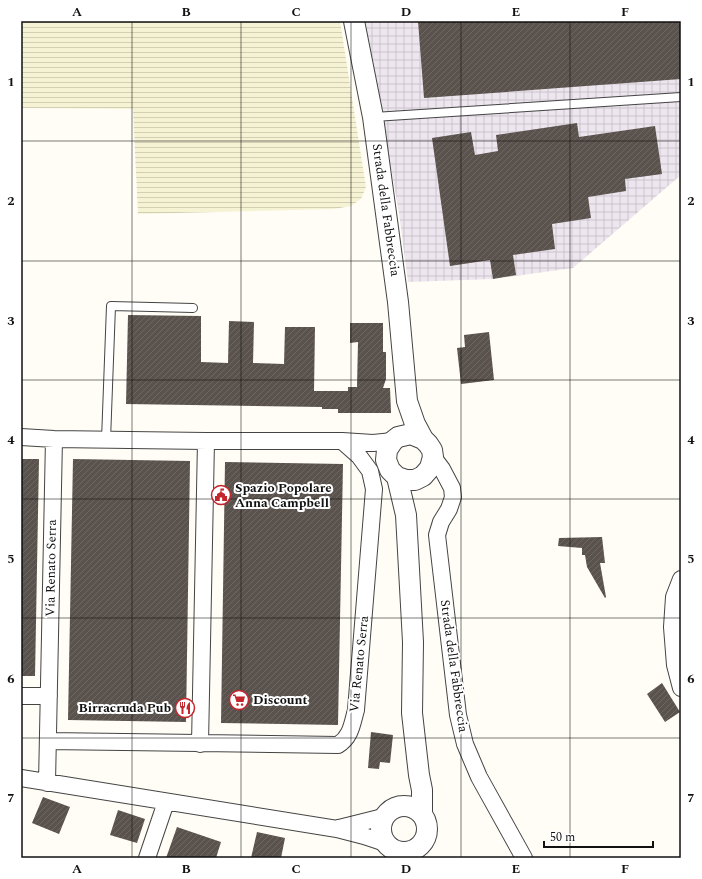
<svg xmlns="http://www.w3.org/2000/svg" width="702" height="879" font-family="Spectral,serif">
	<defs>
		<pattern id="industrial-grid" width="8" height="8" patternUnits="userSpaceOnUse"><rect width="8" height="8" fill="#eee6ef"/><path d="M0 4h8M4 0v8" fill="none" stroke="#cbc4cc"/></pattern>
		<pattern id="farmland-rules" width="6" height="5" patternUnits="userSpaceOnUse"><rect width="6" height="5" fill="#f6f3d4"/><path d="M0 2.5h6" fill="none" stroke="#d2cfb5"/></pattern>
		<pattern id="building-hatch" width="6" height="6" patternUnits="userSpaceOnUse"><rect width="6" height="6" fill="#5a524d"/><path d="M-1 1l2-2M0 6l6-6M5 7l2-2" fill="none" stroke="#6d6662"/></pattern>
	</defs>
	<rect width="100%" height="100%" fill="#fffdf5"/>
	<path fill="url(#industrial-grid)" d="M 365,21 L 681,21 L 681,118 L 679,119 L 681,141 L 681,175 L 573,268 L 493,279 L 408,282 L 399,213 Z"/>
	<path fill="url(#farmland-rules)" d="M 21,21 L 340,21 L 366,187 L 361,199 L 351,206 L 334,209 L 138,214 L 133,109 L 21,108 Z"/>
	<path fill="url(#building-hatch)" d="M 418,21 L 681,21 L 681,79 L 424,98 Z
		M 577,123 L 579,137 L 655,126 L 662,174 L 625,179 L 626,191 L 588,197 L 591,218 L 552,224 L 555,249 L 513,255 L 516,275 L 493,279 L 490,260 L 450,266 L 432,138 L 471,132 L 475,155 L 498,151 L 496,135 Z
		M 128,315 L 201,316 L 201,362 L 228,363 L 229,321 L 254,322 L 253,363 L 284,364 L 285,327 L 315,327 L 314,391 L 348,391 L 348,387 L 357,387 L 358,342 L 350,343 L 350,323 L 383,323 L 383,352 L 386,352 L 386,379 L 383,388 L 390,388 L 391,413 L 338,413 L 338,409 L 322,409 L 322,407 L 126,404 Z
		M 489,332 L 494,380 L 461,384 L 457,348 L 465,347 L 464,335 Z
		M 21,459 L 39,459 L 35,676 L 21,676 Z
		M 73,459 L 190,461 L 186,722 L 68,720 Z
		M 225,462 L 343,464 L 338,725 L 221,723 Z
		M 602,537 L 605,563 L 600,563 L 606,597 L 605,598 L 587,567 L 585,555 L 582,555 L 582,548 L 558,546 L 559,538 Z
		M 662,683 L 680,712 L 665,722 L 647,694 Z
		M 371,732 L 393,735 L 390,763 L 380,762 L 379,769 L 368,768 Z
		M 43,797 L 70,807 L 59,834 L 32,823 Z
		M 118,810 L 145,819 L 137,843 L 110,835 Z
		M 177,827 L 221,842 L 216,858 L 166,858 Z
		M 257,832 L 285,838 L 281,858 L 251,858 Z"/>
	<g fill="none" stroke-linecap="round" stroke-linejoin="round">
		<defs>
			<path id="service" d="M 374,117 L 681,97
				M 106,440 L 111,306 L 193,308"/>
			<path id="minor" d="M 21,437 L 54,439 L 206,441 L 342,441 L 373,443 L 393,441
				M 433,457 L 442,469 L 452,488 L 453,497 L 449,509 L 441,522 L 437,535 L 458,715 L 465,744 L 479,777 L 524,858
				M 681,579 L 674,597 L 672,627 L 675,665 L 681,688
				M 21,696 L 49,696
				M 48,741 L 338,745 C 351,737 352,724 356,710 L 374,489 L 370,471 L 359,456 L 342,441
				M 200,744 L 206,441
				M 21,778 L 337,829 L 364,836 L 385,843
				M 47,783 L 54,439
				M 339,828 L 383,817
				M 147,858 L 166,802"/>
			<path id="tertiary" d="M 354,21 L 373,117 L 398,302 L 407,401 L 415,424 L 423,439
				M 397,477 L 406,480 L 415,480 L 423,476 L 430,468 L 433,457 L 432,450 L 428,444 L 423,439 L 411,434 L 398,437 L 393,441 L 387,450 L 386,460 L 390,470 L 397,477 L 406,515 L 413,642 L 412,713 L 419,775 L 422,790 L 422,814
				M381 829a23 23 0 1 1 46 0a23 23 0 1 1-46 0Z"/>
		</defs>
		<use href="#service" stroke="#444" stroke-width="10"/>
		<use href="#minor" stroke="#444" stroke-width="18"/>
		<use href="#tertiary" stroke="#444" stroke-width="22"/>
		<use href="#service" stroke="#fff" stroke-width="8"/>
		<use href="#minor" stroke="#fff" stroke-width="16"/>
		<use href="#tertiary" stroke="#fff" stroke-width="20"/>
	</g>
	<path fill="none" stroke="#111" stroke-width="1" stroke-opacity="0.55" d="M 132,21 L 132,858M 241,21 L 241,858M 351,21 L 351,858M 461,21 L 461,858M 570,21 L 570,858M 21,141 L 681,141M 21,261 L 681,261M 21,380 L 681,380M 21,499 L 681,499M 21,618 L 681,618M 21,738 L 681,738"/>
	<defs>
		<symbol id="civic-ring" viewBox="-11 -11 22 22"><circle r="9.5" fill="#fff" stroke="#c4262e" stroke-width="1.5"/><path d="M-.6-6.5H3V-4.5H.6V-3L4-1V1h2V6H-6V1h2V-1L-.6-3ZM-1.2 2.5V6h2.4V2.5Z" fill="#c4262e"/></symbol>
		<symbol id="supermarket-ring" viewBox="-11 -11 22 22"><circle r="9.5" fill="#fff" stroke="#c4262e" stroke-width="1.5"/><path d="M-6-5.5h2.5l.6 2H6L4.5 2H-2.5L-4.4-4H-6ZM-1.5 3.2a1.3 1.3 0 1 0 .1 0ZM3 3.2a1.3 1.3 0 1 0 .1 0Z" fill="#c4262e"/></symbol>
		<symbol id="restaurant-ring" viewBox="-11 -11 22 22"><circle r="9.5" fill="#fff" stroke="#c4262e" stroke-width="1.5"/><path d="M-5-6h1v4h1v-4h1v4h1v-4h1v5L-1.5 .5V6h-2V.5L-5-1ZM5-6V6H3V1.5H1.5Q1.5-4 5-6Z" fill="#c4262e"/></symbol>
	</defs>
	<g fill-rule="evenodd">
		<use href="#civic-ring" x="210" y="484" width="22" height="22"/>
		<use href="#supermarket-ring" x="228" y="689" width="22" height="22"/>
		<use href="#restaurant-ring" x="174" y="697" width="22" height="22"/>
	</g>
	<g text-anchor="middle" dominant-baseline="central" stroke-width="4" stroke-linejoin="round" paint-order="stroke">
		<g font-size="13" fill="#111" stroke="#fff">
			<text transform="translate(386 210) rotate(82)">Strada della Fabbreccia</text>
			<text transform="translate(51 568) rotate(-89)">Via Renato Serra</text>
			<text transform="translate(359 664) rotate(-84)">Via Renato Serra</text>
			<text transform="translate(454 666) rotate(82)">Strada della Fabbreccia</text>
		</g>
		<g font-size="13" font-weight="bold" fill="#111" stroke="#fff" text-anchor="start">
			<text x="235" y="488">Spazio Popolare<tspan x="235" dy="15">Anna Campbell</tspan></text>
			<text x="253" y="700">Discount</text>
			<text x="171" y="708" text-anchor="end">Birracruda Pub</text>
		</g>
	</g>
	<rect width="702" height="879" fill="none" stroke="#ffffff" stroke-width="44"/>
	<path d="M544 841v6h109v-6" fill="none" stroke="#111111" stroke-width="2"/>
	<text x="550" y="841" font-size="12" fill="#111111" stroke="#ffffff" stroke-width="3" paint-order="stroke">50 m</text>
	<rect x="22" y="22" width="658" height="835" fill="none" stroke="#111" stroke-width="1.5"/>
	<g font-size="13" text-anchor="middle" font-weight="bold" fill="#111">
		<text x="77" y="16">A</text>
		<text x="186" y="16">B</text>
		<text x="296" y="16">C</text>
		<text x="406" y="16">D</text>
		<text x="516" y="16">E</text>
		<text x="625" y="16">F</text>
		<text x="11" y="86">1</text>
		<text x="691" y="86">1</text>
		<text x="11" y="205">2</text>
		<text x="691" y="205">2</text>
		<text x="11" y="325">3</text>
		<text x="691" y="325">3</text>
		<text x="11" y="444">4</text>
		<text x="691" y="444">4</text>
		<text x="11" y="563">5</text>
		<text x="691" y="563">5</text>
		<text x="11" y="683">6</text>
		<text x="691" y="683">6</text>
		<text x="11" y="802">7</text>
		<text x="691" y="802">7</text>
		<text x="77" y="873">A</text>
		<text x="186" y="873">B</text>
		<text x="296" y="873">C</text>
		<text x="406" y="873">D</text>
		<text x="516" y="873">E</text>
		<text x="625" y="873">F</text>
	</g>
</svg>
